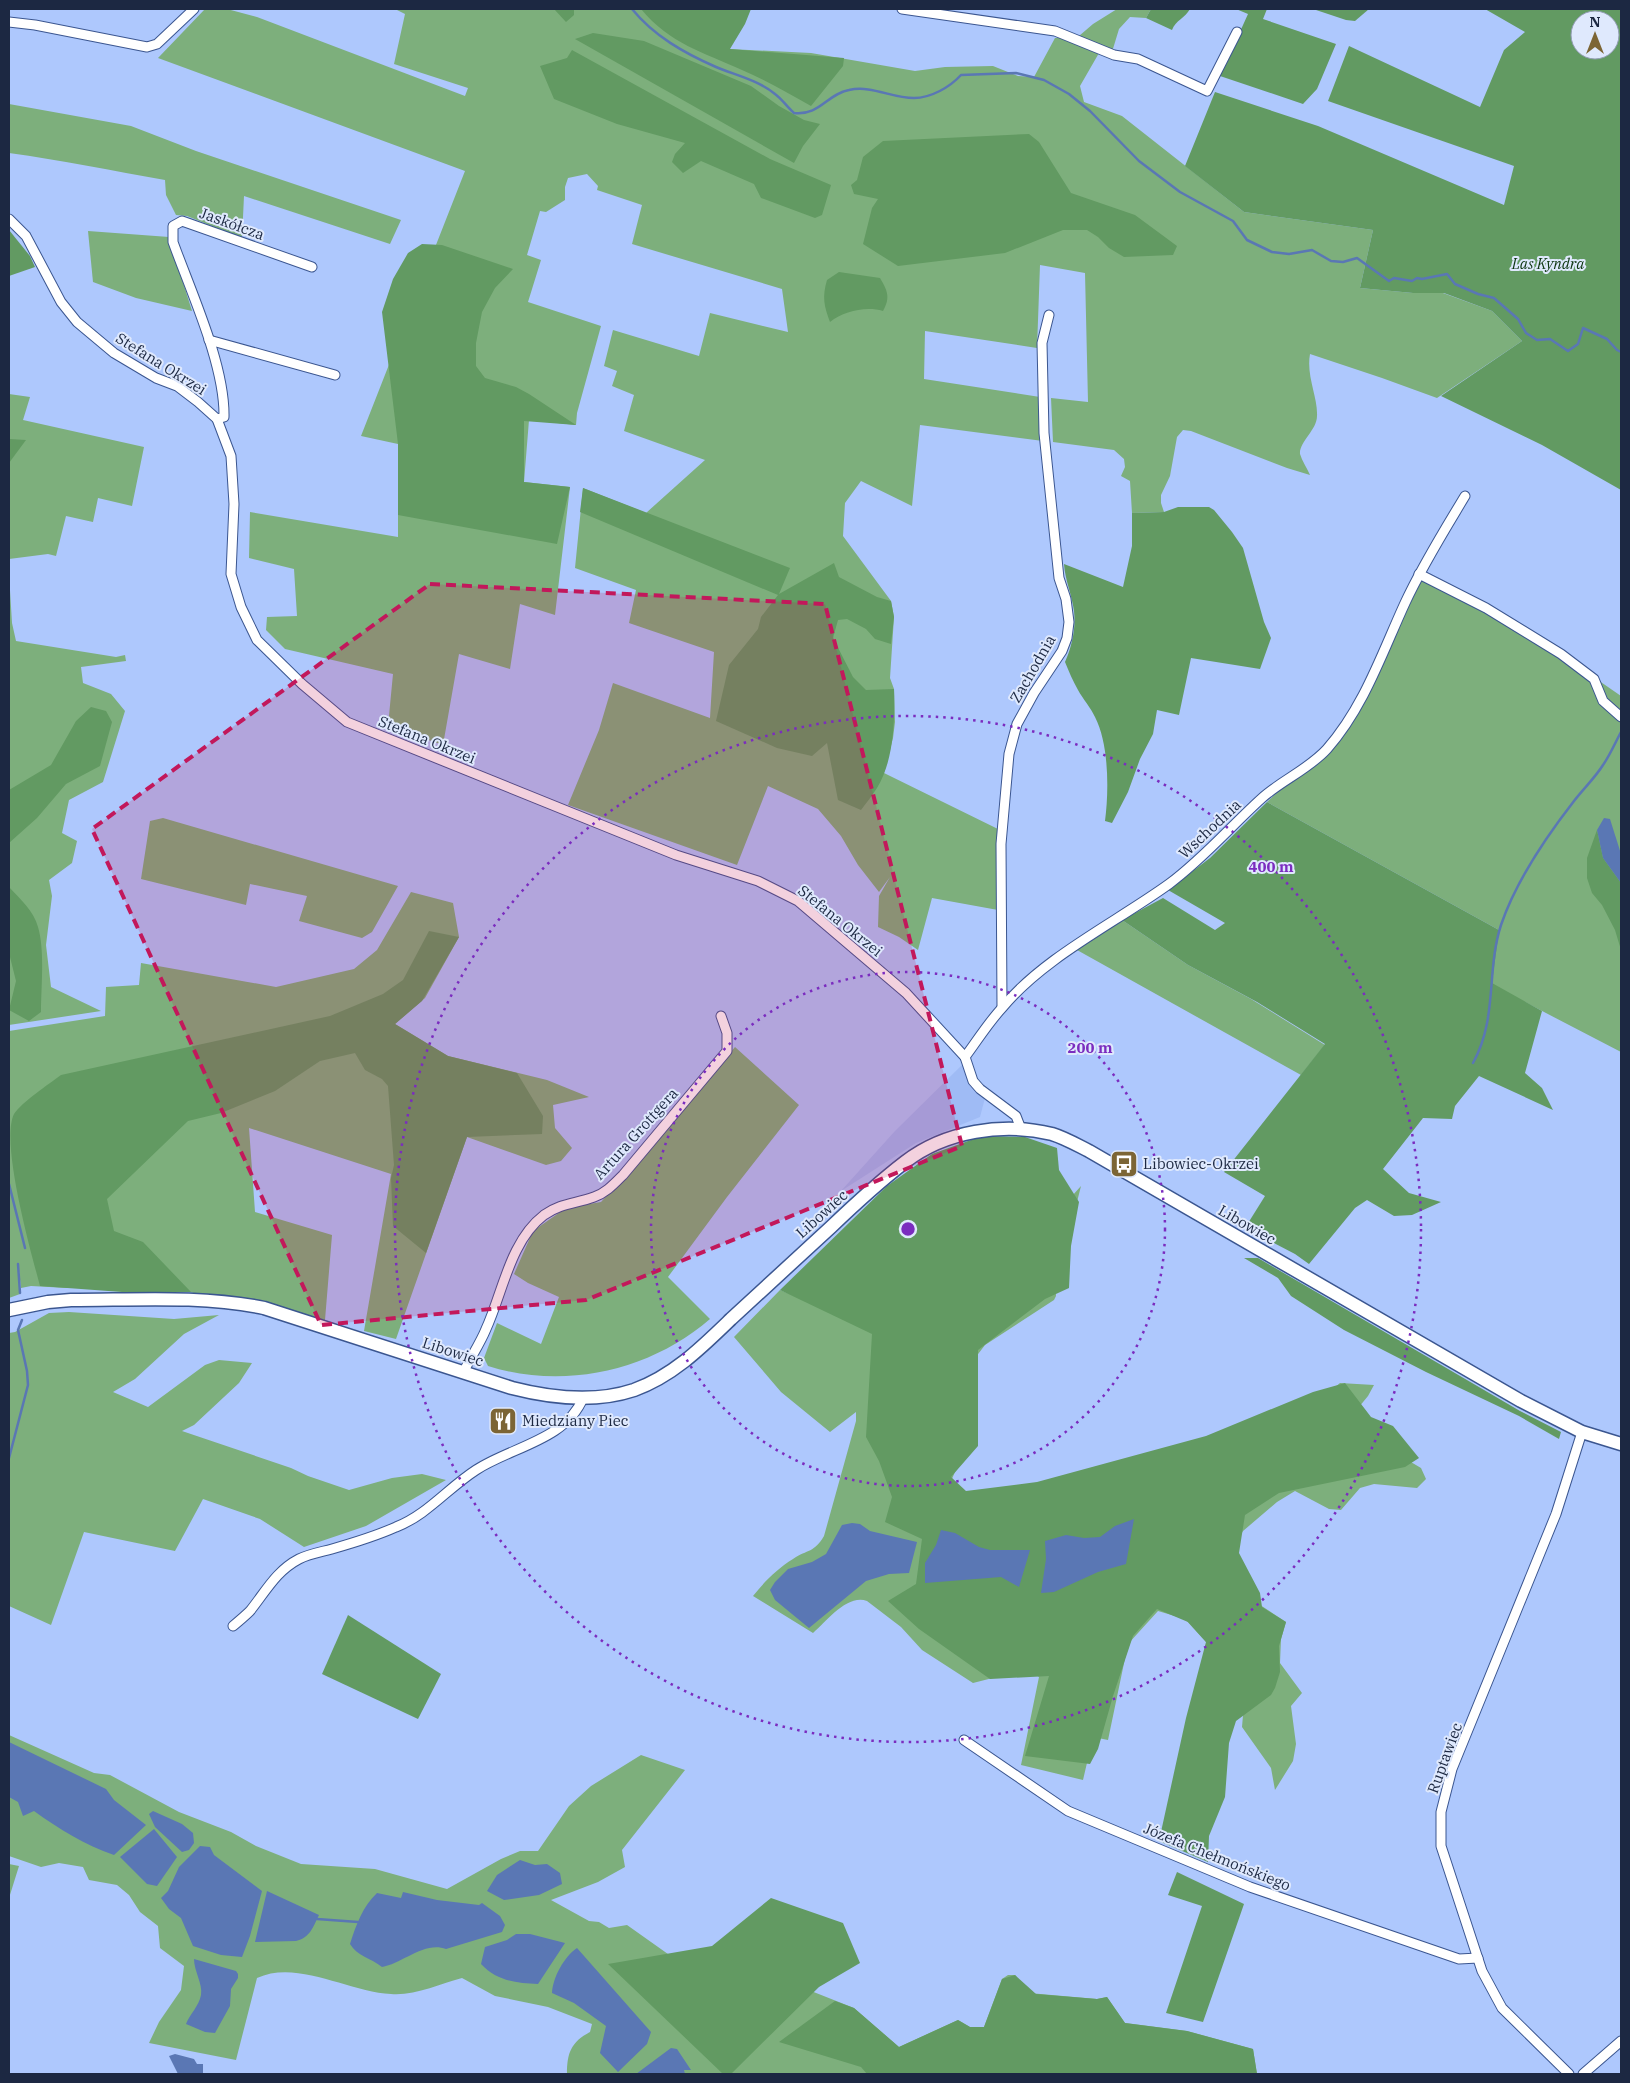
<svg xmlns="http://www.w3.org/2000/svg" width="1630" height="2083" font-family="'IBM Plex Serif',serif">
<rect width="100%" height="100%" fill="#aec8fd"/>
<path fill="#9fbbf5" d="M962 1065 985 1098 980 1117 916 1143 841 1191 895 1131Z"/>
<g fill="#7daf7c">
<path d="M205 9H227L257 17 465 96 468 88 394 64 405 14 395 9H647L729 49 811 53 915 71 945 67 993 66 1018 76 1034 77 1055 38 1079 36 1093 24 1117 9H1151L1146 18 1130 17 1119 29 1112 52 1099 53 1080 86 1084 102 1122 116 1244 212 1373 230 1360 288 1413 293H1443L1492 311 1522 341 1437 398 1382 378 1310 354C1306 376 1318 397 1317 416 1317 430 1299 442 1300 454 1302 461 1307 468 1310 475L1287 468 1191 431 1183 430 1177 437 1170 476 1161 495V503L1164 512 1132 513 1130 481 1121 476 1125 467 1124 459 1114 450 1053 442 1051 398 1088 402 1085 273 1040 265 1037 348 925 331 924 379 1040 397 1043 441 920 425 912 506 861 481 845 503 843 536 891 601 894 617 890 678 894 689 895 722 893 738 884 773 1000 830 998 910 932 898 918 950 899 937 878 927 879 896 890 877 879 892 858 865 841 836 818 809 768 786 737 865 568 805 599 730 613 683 710 718 714 652 629 623 636 590 575 568 583 488 646 513 705 460 624 431 634 395 612 386 617 371 604 366 613 330 699 356 710 313 788 332 782 289 632 244 642 205 597 190 598 186 587 174 568 178 565 187V200L546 212 540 211 527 255 541 260 528 302 601 326 577 413 576 425 529 420 524 482 570 487 555 615 520 604 510 669 459 654 443 745 388 726 393 674 285 649 266 630 267 617 297 616 294 569 249 558 250 512 398 537V444L361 436 465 171 158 58Z"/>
<path d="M9 104 131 126 196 151 401 220 390 244 244 196 242 238 187 216 176 215 166 195 165 180C113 171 61 160 9 153Z"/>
<path d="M88 231 169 237 192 311 136 298 93 282Z"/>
<path d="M9 394 30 397 23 420 144 447 132 506 98 498 93 522 66 516 56 556 48 554 9 559Z"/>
<path d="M1423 572 1595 678 1621 696V1052L1492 985 1495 938 1499 930 1267 802 1286 784 1334 745Z"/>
<path d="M9 574 12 623 16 641 116 657 125 655 126 661 81 667 83 683 111 694 125 711 103 782 69 800 62 833 77 841 72 863 49 880 52 896 46 945 51 987 101 1011 9 1025Z"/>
<path d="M163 818 398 886 372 932 362 938 299 921 307 896 250 884 246 905 141 879 150 821Z"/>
<path d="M411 892 453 903 459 937 425 998 395 1024 448 1056 547 1080 589 1097 553 1105 555 1128 572 1148 561 1161 546 1165 467 1137 396 1339 364 1331 391 1174 249 1128 255 1212 332 1235 325 1320 131 1280 67 1288 31 1286 21 1288 18 1262 20 1294 9 1298V1031L105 1016 106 987 139 985 141 963 276 987 354 969 377 950Z"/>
<path d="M1122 920 1188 965 1251 999 1325 1045 1301 1075 1077 950Z"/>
<path d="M735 1047 799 1105 727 1197 668 1277 710 1319C650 1371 564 1390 488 1366L484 1358 497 1323 541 1344 559 1297 528 1283 514 1274 533 1231 566 1208 601 1202 662 1135Z"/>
<path d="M1081 1186 1064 1254 1055 1268 1056 1296 1054 1300 985 1345 972 1362 968 1443 938 1510 1309 1409 1340 1383 1374 1385 1368 1396 1336 1435 1399 1455 1421 1468 1426 1479 1417 1488 1374 1484 1360 1488 1341 1510 1329 1509 1295 1491 1277 1502 1243 1531 1225 1561 1248 1597 1286 1622 1281 1639 1280 1663 1302 1693 1291 1706 1296 1744 1293 1761 1275 1790 1271 1768 1242 1727 1247 1668 1206 1642 1185 1619 1158 1611 1128 1644 1108 1740 1093 1737 1083 1780 1021 1765 1039 1677 1028 1669 973 1683 922 1650 901 1627 867 1601C847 1594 827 1621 813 1633L753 1596C765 1581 777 1569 793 1559 808 1549 814 1553 824 1536L856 1421V1412L830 1432 781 1392 734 1337 780 1290 844 1316 1055 1215Z"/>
<path d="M69 1312 174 1319 219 1315 184 1334 135 1379 113 1392 148 1407 205 1365 219 1360 252 1363 239 1383 194 1425 182 1431 291 1468 308 1476 349 1490 392 1478 422 1474 446 1480 366 1526 304 1547 260 1519 203 1499 175 1551 84 1532 51 1625 9 1606V1333L15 1332 49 1313Z"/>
<path d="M9 1735 94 1773 110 1775 179 1812 231 1832 256 1846 301 1864 375 1869 447 1889 501 1859 520 1851H538L569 1806 591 1786 641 1755 685 1770 622 1850 625 1867 598 1882 551 1900 589 1921 599 1922 609 1928 627 1925 675 1959 801 1987 854 2008 899 2047 958 2020 970 2027H984L1002 1979 1008 1975H1015L1029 1993 1097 1999 1107 1997 1125 2023 1187 2031 1253 2049 1257 2074H567C567 2053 571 2042 590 2032L592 2024 548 2007 495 1996 462 1978C440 1984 414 1996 391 1994 349 1992 297 1959 257 1978L236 2060 149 2043 159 2022 181 1990 184 1966 160 1948 158 1926 140 1912 129 1895 117 1885 89 1880 83 1867 59 1863 41 1867 9 1856Z"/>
<path d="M9 1864 19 1866 9 1898Z"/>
</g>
<g fill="#629a62" fill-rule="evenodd">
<path d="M554 9H574V15L566 22Z"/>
<path d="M641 9H751L745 24 730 49 844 58 843 66 811 106C789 94 766 80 742 70 703 52 670 44 641 9Z"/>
<path d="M1151 9H1190C1185 18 1176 20 1172 30L1146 18Z"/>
<path d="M1236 9H1267L1263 19 1336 44 1317 89 1303 104 1220 76 1248 14Z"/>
<path d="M1313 9H1369L1355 21 1346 20Z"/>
<path d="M1485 9H1621V490L1542 445 1441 396 1522 341 1492 311 1444 293H1413L1360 288 1373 230 1244 212 1185 166 1215 92 1318 126 1504 205 1514 166 1328 101 1349 46 1480 107 1504 50 1525 32ZM1580 20H1610V50H1580Z"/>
<path d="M593 33 644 41 751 86 779 106 804 120 820 124 803 146 794 163 575 39Z"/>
<path d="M572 50 770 159 831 185 822 215 815 218 761 198 754 184 701 161 683 173 672 162 675 154 685 143 617 124 554 99 540 66 567 58Z"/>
<path d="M1029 134 1039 142 1071 193 1135 215 1177 246 1173 255 1124 257 1109 248 1098 237 1087 230H1063L1005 253 898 266 863 244 872 208 878 199 854 194 851 185 857 180 863 157 883 141Z"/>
<path d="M9 230 30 256 35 267 9 276Z"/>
<path d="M422 244 442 245 513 269 495 288 482 312 476 343V366L485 378 516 387 529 394 576 425 524 421V482L570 487 557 544 398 515V444L382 312 393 279 408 253Z"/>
<path d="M839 272 880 278C887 290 891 297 883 311 866 306 844 311 830 322 824 306 822 297 827 280Z"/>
<path d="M9 439 26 440 9 463Z"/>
<path d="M583 488 790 568 779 594 834 563 839 577 877 597 891 601 894 617 891 644 875 639 866 629 847 619 838 620 833 638 853 677 866 690 894 689C895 721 894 760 877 788 872 796 866 803 861 810L838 800 827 743 812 756 777 748 716 721 729 665 758 629 761 617 778 595 580 512Z"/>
<path d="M1178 507H1209L1214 510 1232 532 1243 548 1264 622 1271 638 1260 669 1191 658 1179 715 1157 710 1153 734 1140 759 1128 792 1112 823 1105 821C1109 791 1109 744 1095 717 1091 708 1083 699 1078 690 1073 681 1069 672 1065 662 1072 646 1076 629 1074 611 1072 595 1065 580 1064 564L1123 587 1132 546V513L1164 512Z"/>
<path d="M91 707 106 711 112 722 100 766 66 784 37 818 9 843V790L51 765 76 721Z"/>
<path d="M1267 802 1499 930 1492 983 1542 1011 1525 1073 1542 1088 1553 1110 1479 1076 1455 1106 1452 1119 1423 1118 1383 1169 1409 1193 1441 1202 1412 1215 1394 1216 1367 1200 1355 1208 1309 1264 1295 1254 1245 1228 1265 1196 1224 1172 1325 1044 1257 1002 1188 965 1122 920 1163 898 1215 930 1225 923 1168 890 1210 858Z"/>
<path d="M1597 830 1603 858 1621 883V950L1615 930 1602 905 1592 893 1587 878V858Z"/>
<path d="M9 887C20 899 34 911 38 927 45 951 41 987 41 1012L29 1021 9 1010 16 981 9 953Z"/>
<path d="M429 931 459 937 422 1001 395 1024 448 1056 517 1073 543 1116 542 1134 467 1137 426 1253 393 1226 391 1178 394 1165 388 1086 382 1079 365 1070 355 1053 320 1061 275 1091 221 1113 188 1121 107 1199 114 1231 143 1242 191 1292H122L40 1286C31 1252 0 1143 14 1114 22 1102 49 1084 61 1075L330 1016 383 994 403 980Z"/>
<path d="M982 1136 1025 1137 1057 1148 1059 1170 1079 1202 1071 1246 1069 1288 1045 1299 978 1350V1446L951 1477 966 1491 1037 1482 1206 1436 1313 1392 1345 1383 1371 1417 1393 1426 1419 1458 1405 1467 1279 1493 1245 1515 1239 1553 1260 1593 1262 1607 1286 1622 1279 1646 1280 1672 1275 1688 1271 1695 1236 1721 1229 1743 1225 1797 1209 1836 1208 1862 1159 1841 1186 1718 1206 1642 1188 1622 1157 1609 1133 1636 1113 1696 1098 1749 1090 1764 1025 1756 1049 1676 990 1679 919 1629 888 1601 916 1584 922 1539 885 1522 892 1497 879 1461 866 1437 872 1334 780 1290 887 1186 932 1154Z"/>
<path d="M1244 1258H1258L1520 1411 1561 1432 1559 1439 1519 1416 1426 1372 1344 1330 1291 1296 1278 1278Z"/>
<path d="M348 1615 441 1674 418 1719 322 1674Z"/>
<path d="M1177 1872 1244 1904 1203 2022 1166 2013 1202 1906 1168 1895Z"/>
<path d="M771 1898 843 1923 860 1963 819 1987 731 2074H723L608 1964 712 1946Z"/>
<path d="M1015 1975 1036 1994 1097 1999 1107 1997 1125 2023 1187 2031 1253 2049 1257 2074H867L861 2067 779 2042 835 2001 854 2008 899 2047 958 2020 970 2027H984L1002 1979Z"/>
</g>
<g fill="#5a77b4">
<path d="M1604 818 1610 819 1621 854V883L1603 858 1597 830Z"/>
<path d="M1134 1519 1126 1564 1098 1572 1054 1592 1041 1593 1046 1559 1045 1541 1066 1535 1084 1538 1100 1537 1115 1526Z"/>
<path d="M852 1523 860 1524 870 1531 917 1542 909 1573 889 1574 866 1581 809 1628 775 1600 770 1590 775 1582 788 1569 812 1562 826 1554 842 1525Z"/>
<path d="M941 1530 955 1533 979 1547 990 1550H1030L1019 1587 1001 1577 925 1583V1563L936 1545Z"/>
<path d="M9 1742 106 1789 114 1800 146 1825 114 1855C85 1845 59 1829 34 1811L23 1816 18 1802 9 1797Z"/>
<path d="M153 1811 182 1824 193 1833 194 1843 189 1850 182 1852 155 1827 149 1814Z"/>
<path d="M154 1829 177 1857 157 1886 147 1884 120 1857Z"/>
<path d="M200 1846 210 1847 214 1855 262 1891 250 1936 242 1957 221 1955 193 1946 181 1918 169 1909 161 1898 168 1891 179 1867Z"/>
<path d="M520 1860 535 1865 547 1864 560 1873 562 1884 539 1895 504 1900 487 1891 497 1875Z"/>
<path d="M267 1891 319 1915C313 1927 310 1938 296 1941L255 1942Z"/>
<path d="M403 1892 437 1900 479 1905 482 1903 500 1916 505 1925 502 1932 446 1949C424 1941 402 1964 382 1967 371 1958 357 1956 350 1944 356 1925 363 1906 377 1893L401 1898Z"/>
<path d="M516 1934H530L565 1943 538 1984C516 1983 497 1981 481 1964L485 1947 507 1940Z"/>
<path d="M577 1948 651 2032 647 2044 618 2072 600 2053 606 2026 574 2003 552 1993C553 1977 564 1957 577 1948Z"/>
<path d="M194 1959 236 1971 238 1974V1978L231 1989 230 2006 215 2033 205 2032 186 2024C190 2014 199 2006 201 1995 203 1984 194 1971 194 1959Z"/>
<path d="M671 2048 677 2049 691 2070H684L685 2074H636Z"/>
<path d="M175 2054 194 2059 197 2064H203V2074H178L169 2056Z"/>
</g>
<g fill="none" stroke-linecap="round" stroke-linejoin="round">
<g stroke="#5a77b4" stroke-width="2.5">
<path d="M632 9C654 36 684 53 716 67 735 75 758 80 775 94 782 99 787 107 794 113 820 116 827 94 849 90 872 85 891 98 914 98 931 98 950 87 961 75L1016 73 1044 80 1069 94 1090 111 1139 161 1180 192 1233 221 1247 240 1272 252 1289 254 1312 250 1331 261 1343 262 1357 258 1389 281 1394 278 1412 281 1417 278 1422 279 1447 274 1455 284 1478 294 1494 298 1518 319 1526 333 1537 340 1550 339 1568 351 1578 344 1583 328 1607 339 1617 350 1621 352"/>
<path d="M1473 1063C1498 1018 1486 971 1501 925 1516 881 1546 837 1574 801 1583 789 1595 778 1603 765 1610 755 1615 743 1621 732"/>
<path d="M9 1184 25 1248"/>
<path d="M18 1264 20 1293"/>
<path d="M9 1458 28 1385 27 1371 18 1330 22 1320"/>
<path d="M317 1919 358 1922"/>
</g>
<g stroke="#3b5690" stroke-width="11">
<g id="street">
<path d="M902 9 1055 31 1114 55 1138 59 1207 91 1237 32"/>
<path d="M9 22 35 25 147 47 157 44 194 9"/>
<path d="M9 219 26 236 61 302 77 322 114 353 156 378 177 386 198 402 217 419 231 456 234 504 231 574 241 607 257 640 302 684 347 722 676 855 758 881 798 901 906 993 965 1057 973 1081 980 1089 1016 1116 1021 1129"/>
<path d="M209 340 335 375"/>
<path d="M217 419 224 417C225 365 191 292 173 242V226L182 221 312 267"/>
<path d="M1419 574 1486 608 1561 654 1594 679 1603 701 1621 717"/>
<path d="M1002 1007 1001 844 1009 754 1017 724 1034 693 1062 651 1067 638 1069 622 1066 599 1059 578 1044 433 1042 343 1049 315"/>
<path d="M965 1057C977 1041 988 1023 1002 1008 1044 957 1115 923 1169 884 1203 859 1231 826 1262 798 1282 780 1309 769 1327 749 1364 707 1382 653 1405 603 1422 566 1444 531 1465 496"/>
<path d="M463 1373C470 1358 480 1344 486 1329 503 1292 510 1241 544 1215 561 1203 575 1204 594 1197 606 1193 614 1184 623 1175L727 1051V1033L721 1016"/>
<path d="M233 1626C239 1621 245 1616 250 1611 266 1591 276 1571 299 1559 309 1554 321 1552 332 1549 353 1543 376 1536 396 1527 427 1515 448 1488 476 1470 511 1447 566 1440 583 1398"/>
<path d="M964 1740 1068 1811 1250 1887 1459 1959 1478 1958"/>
<path d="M1569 2074 1502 2008 1482 1971 1441 1846V1812L1452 1769 1556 1514 1582 1432"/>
<path d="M1583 2074 1621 2041"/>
</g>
</g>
<g stroke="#3b5690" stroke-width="15">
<path id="secondary" d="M9 1310 48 1302 71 1300C135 1300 201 1295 264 1308L512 1388C551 1398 595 1403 634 1390 673 1376 702 1347 731 1319 764 1289 797 1258 831 1227 854 1205 879 1182 905 1162 945 1131 1003 1122 1052 1134 1065 1138 1077 1145 1089 1151L1521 1401 1582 1432 1621 1444"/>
</g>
<use href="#street" stroke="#fff" stroke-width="9"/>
<use href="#secondary" stroke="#fff" stroke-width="12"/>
</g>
<path fill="#c2185b" fill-opacity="0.2" stroke="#c2185b" stroke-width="4" stroke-dasharray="10 6" stroke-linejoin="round" d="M430 584 825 604 962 1146 586 1300 321 1325 92 829Z"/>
<g fill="none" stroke="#7b2cbf" stroke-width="2.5" stroke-dasharray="2.5 5">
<circle cx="908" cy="1229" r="257"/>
<circle cx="908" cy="1229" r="513"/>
</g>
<defs>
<g id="bus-square" transform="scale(1.4375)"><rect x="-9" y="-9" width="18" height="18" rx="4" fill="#7c6535" stroke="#dfe9fd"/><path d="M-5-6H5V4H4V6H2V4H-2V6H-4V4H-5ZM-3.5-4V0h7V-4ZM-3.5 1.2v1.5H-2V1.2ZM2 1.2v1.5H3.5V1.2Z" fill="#fff"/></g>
<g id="restaurant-square" transform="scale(1.4375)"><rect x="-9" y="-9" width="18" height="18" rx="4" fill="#7c6535" stroke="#dfe9fd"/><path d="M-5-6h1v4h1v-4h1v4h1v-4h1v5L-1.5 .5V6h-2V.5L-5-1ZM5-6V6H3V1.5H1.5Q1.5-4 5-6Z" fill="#fff"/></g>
</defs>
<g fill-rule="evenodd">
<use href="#bus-square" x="1124" y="1164"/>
<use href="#restaurant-square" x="503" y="1421"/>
</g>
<g text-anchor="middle" stroke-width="4" stroke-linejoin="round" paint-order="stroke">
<g font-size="15" fill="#1c2842" stroke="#dfe9fd">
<text transform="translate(232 224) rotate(20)" y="5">Jaskółcza</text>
<text transform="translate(161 364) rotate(32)" y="5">Stefana Okrzei</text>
<text transform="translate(1033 669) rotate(-60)" y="5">Zachodnia</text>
<text transform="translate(427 740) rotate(22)" y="5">Stefana Okrzei</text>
<text transform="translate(1210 829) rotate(-43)" y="5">Wschodnia</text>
<text transform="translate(840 921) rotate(39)" y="5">Stefana Okrzei</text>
<text transform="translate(636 1134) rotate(-48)" y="5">Artura Grottgera</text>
<text transform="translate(822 1214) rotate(-42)" y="5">Libowiec</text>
<text transform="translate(1247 1225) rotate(30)" y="5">Libowiec</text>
<text transform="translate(453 1352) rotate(18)" y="5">Libowiec</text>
<text transform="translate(1445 1758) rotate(-70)" y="5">Ruptawiec</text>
<text transform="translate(1217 1857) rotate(22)" y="5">Józefa Chełmońskiego</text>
</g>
<g font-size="15" font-style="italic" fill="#0d3610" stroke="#dfe9fd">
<text x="1548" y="269">Las Kyndra</text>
</g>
<g font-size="15" fill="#1c2842" stroke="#dfe9fd" text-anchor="start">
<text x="1143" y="1169">Libowiec-Okrzei</text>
<text x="522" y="1426">Miedziany Piec</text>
</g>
</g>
<circle cx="908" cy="1229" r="8" fill="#7b2cbf" stroke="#dfe9fd" stroke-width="2.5"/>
<g font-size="15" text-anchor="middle" font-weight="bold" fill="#7b2cbf" stroke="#dfe9fd" stroke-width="4" stroke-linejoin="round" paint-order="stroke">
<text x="1271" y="872">400 m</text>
<text x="1090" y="1053">200 m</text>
</g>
<rect width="1630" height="2083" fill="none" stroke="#1c2842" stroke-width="20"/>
<g transform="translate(1595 35)"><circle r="24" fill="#dfe9fd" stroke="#919cb2"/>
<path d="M0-4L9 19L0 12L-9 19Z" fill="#7c6535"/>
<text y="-8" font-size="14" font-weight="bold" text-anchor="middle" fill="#1c2842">N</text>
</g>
</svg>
